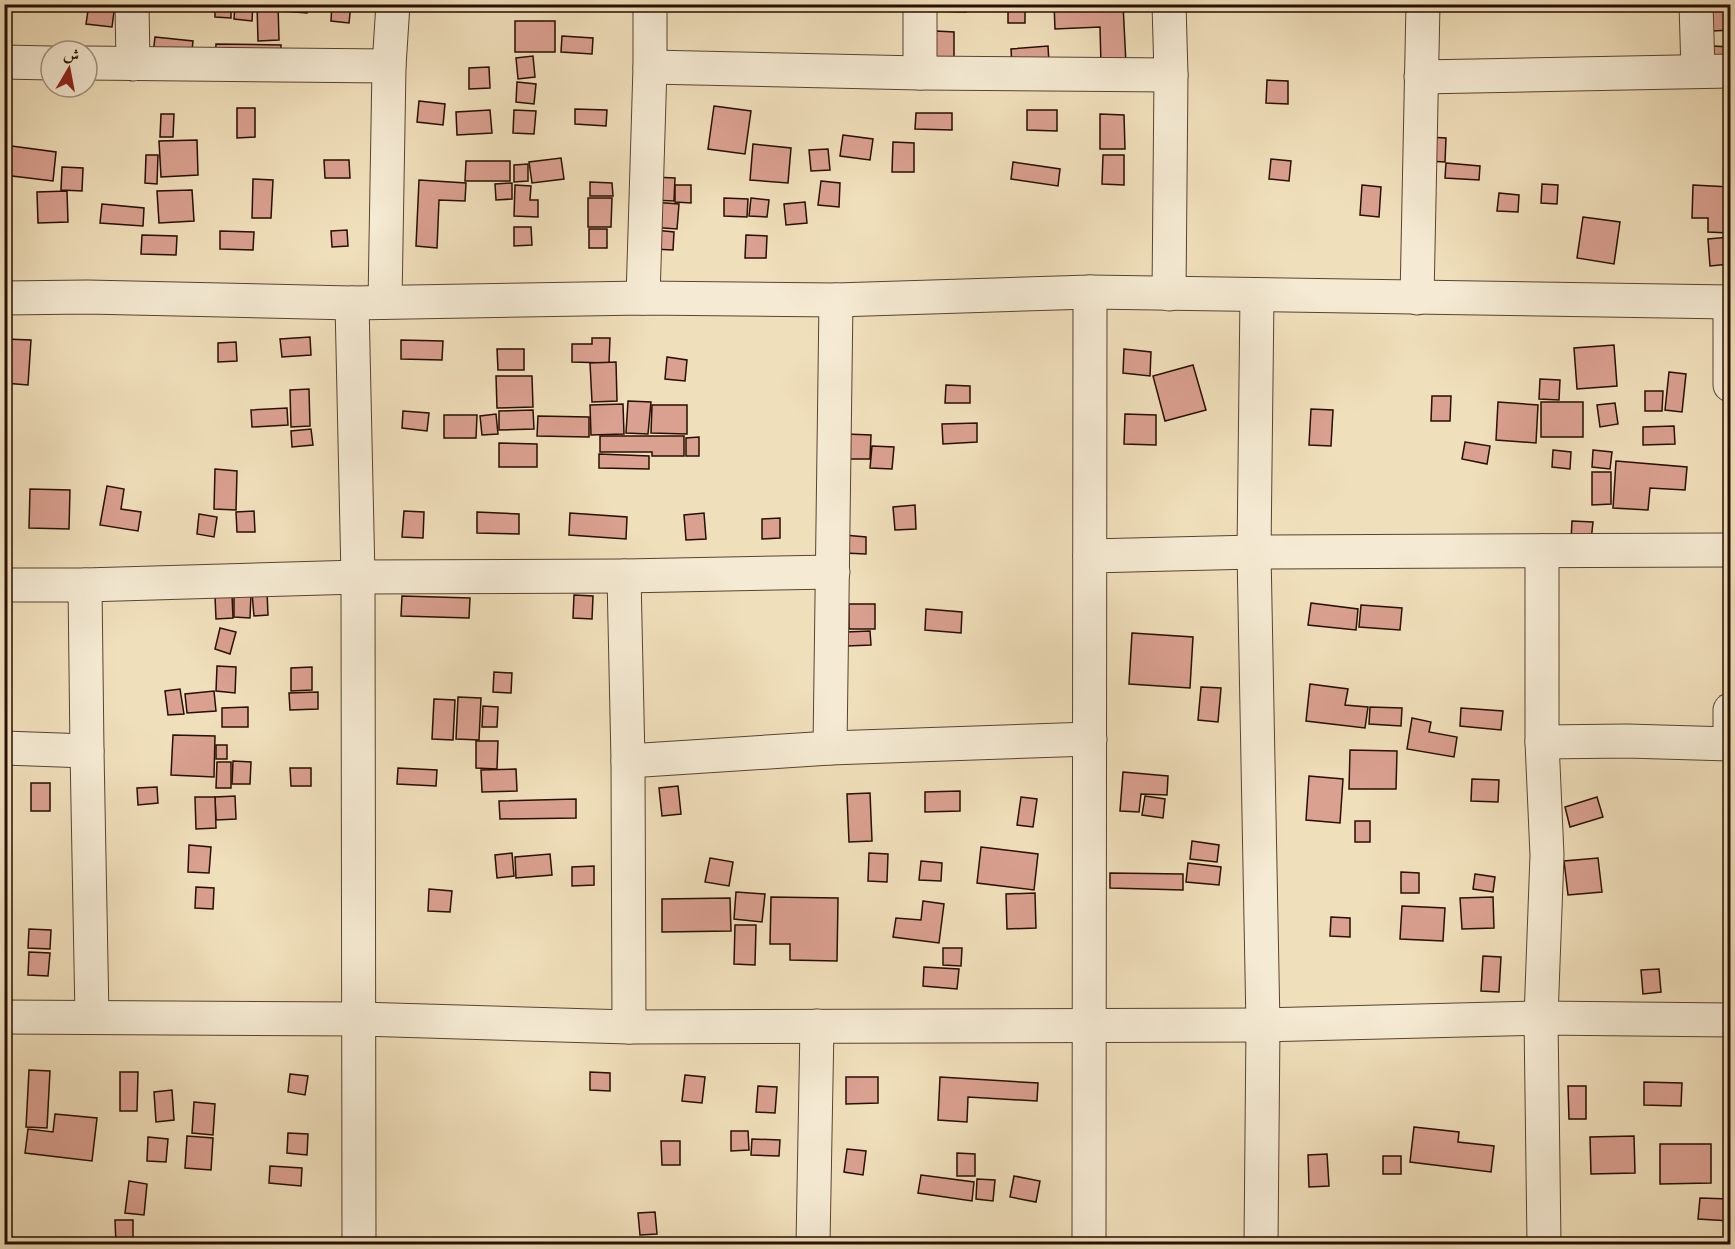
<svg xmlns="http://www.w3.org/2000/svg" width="1735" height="1249" font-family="'Old Standard TT',Amiri,serif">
<rect width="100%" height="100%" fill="#f0dfbb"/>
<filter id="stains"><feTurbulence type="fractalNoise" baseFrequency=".00333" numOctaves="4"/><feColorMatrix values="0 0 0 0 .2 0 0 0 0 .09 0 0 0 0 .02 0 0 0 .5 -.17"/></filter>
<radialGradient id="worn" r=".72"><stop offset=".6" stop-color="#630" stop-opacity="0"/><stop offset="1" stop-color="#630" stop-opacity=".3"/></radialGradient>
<g fill="#daa090" stroke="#270f00" stroke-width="1.5">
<path d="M89 4H115L112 27 86 24Z"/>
<path d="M215 4H231V18L215 17Z"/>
<path d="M235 4H253L252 21 234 19Z"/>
<path d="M257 4H278L279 40 258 41Z"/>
<path d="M282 4H308L307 13 282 11Z"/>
<path d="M332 4H351L349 23 331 21Z"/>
<path d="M933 4H966V12L933 11Z"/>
<rect x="1008" y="4" width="17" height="19"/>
<path d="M1054 4H1123L1126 64 1101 65 1100 27 1055 29Z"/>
<path d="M1712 4H1730V30L1713 31Z"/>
<rect x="515" y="21" width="40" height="31"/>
<path d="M936 31 954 32V62L935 61Z"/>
<path d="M562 36 593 38 592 54 561 52Z"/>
<path d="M155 37 193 41 191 59 153 54Z"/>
<path d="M216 44 281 45V63L215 61Z"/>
<path d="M1048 46 1049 63 1012 66 1011 49Z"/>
<path d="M1713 46 1730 47V66L1711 65Z"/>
<path d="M533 56 535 77 518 79 516 58Z"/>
<path d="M489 67 490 88 469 89V68Z"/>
<path d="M1267 80 1288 81V104L1266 103Z"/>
<path d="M517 82 536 84 534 104 516 102Z"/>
<path d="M419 101 445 104 443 125 417 122Z"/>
<path d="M714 106 751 111 745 154 708 149Z"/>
<path d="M237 108H255V137L237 138Z"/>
<path d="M575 109 607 110 606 126 575 124Z"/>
<path d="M490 110 492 133 457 135 456 112Z"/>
<path d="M514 110 536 111 534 134 513 133Z"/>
<path d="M1027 110H1057V131L1027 130Z"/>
<path d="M916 113H952V130L915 129Z"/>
<path d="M161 114H174L173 137H160Z"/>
<path d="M1100 114 1124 115 1125 149H1100Z"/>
<path d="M843 135 873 139 870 160 840 156Z"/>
<path d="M1427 137 1446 138 1445 162 1426 161Z"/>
<path d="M197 140 198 175 161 177 159 141Z"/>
<path d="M893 142 914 143V172H892Z"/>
<path d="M753 144 791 148 788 183 750 180Z"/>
<path d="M4 145 56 152 53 181 4 175Z"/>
<path d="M828 149 830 170 811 171 809 150Z"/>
<path d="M146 155H158L157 184 145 183Z"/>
<path d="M1103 155H1124V185L1102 184Z"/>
<path d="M561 158 564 179 532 183 529 162Z"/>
<path d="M1271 159 1291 161 1289 181 1269 179Z"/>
<path d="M324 160H349L350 178H325Z"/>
<path d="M466 161H510V181H465Z"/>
<path d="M1013 162 1060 169 1058 186 1011 179Z"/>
<path d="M1446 163 1480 166 1479 180 1445 178Z"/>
<path d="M528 164V181L514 182V165Z"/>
<path d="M62 167 83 168 82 191 61 190Z"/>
<path d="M653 177 675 178 674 201 652 200Z"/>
<path d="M253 179 273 180 271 218H252Z"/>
<path d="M419 180 466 183 465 201 439 200 437 248 416 246Z"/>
<path d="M821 181 840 183 839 207 818 205Z"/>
<path d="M590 182 612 183 613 196H590Z"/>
<path d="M512 183V199L496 200 495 184Z"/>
<path d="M1542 184 1558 185 1557 204 1541 203Z"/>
<path d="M515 185 531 186 530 200H538V217L514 216Z"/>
<path d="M675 185H691V203L675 202Z"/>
<path d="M1362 185 1381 187 1379 217 1360 215Z"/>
<path d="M1693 185 1730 187 1729 233 1708 232V218H1692Z"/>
<path d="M192 190 194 221 159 223 157 191Z"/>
<path d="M67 191 68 222 38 223 37 192Z"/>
<path d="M1499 193 1519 195 1518 212 1497 211Z"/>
<path d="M4 194H10L9 230H4Z"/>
<path d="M588 198H612L611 227H588Z"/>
<path d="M724 198 748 199 747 217 724 216Z"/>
<path d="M751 198 769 200 767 217 749 216Z"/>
<path d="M652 202 679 204 677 229 650 227Z"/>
<path d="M805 202 807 223 786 225 784 204Z"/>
<path d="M102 204 144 208 143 226 100 223Z"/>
<path d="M1583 217 1620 222 1614 264 1577 258Z"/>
<path d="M514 227H531L532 245 514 246Z"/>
<rect x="589" y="229" width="18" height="19"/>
<path d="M347 230 348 246 332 247 331 231Z"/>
<path d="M655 230 674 232 673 250 653 249Z"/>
<path d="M220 231 254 232 253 250 220 249Z"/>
<path d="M142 235 177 236 176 255 141 254Z"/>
<path d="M746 235 767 236 766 258H745Z"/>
<path d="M1730 237V264L1710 266 1708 239Z"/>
<path d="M310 337 311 355 282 357 280 339Z"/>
<path d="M592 338H610L609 363 572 362V344H592Z"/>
<path d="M4 339 31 340 28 385 4 383Z"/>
<path d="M401 340 443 341 442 360 401 359Z"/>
<path d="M236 342 237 361 218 362V343Z"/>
<path d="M1614 345 1617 386 1577 389 1574 348Z"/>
<path d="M497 349H524V370H498Z"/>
<path d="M1124 349 1151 352 1150 376 1123 373Z"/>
<path d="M667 357 687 360 685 381 665 379Z"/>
<path d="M616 362 617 401 592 402 590 363Z"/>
<path d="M1193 365 1206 410 1165 421 1153 376Z"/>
<path d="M1669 372 1686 374 1682 412 1665 410Z"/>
<path d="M496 376H532L533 407 497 408Z"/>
<path d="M1540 379 1560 380 1559 400 1539 399Z"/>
<path d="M946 385 970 386V403H945Z"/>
<path d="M309 389 310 426 291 427 290 390Z"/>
<path d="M1645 391H1663L1662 411H1645Z"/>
<path d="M1432 396H1451L1450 421H1431Z"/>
<path d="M628 401 651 402 648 434 626 433Z"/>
<path d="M1498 402 1538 405 1536 443 1496 440Z"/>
<rect x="1541" y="402" width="42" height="35"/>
<path d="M1615 403 1618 424 1600 427 1597 405Z"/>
<path d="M623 404 624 434 591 435 590 405Z"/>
<path d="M652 405H687V434L651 433Z"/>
<path d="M287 408 288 425 252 427 251 410Z"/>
<path d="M1311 409 1333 410 1331 446 1309 445Z"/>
<path d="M533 410 534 429 499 430V411Z"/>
<path d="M403 411 429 413 427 431 402 428Z"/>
<path d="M496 414 498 434 482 435 480 416Z"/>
<path d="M1125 414 1156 415V445L1124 444Z"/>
<path d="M444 415H477L476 438H444Z"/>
<path d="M538 416 589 417V437L537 436Z"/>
<path d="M977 423V442L943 444 942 424Z"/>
<path d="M1674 426 1675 444 1643 445V427Z"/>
<path d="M311 429 313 445 292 447 291 431Z"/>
<path d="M846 434 871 435 870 459H846Z"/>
<path d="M600 436H684V456H652V452H600Z"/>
<path d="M699 437V456H686V438Z"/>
<path d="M1465 442 1490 446 1487 464 1462 459Z"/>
<path d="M499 443 537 444V467H499Z"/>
<path d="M872 446 894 447 892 469 870 468Z"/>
<path d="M1553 450 1571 452 1570 469 1552 467Z"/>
<path d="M1593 450 1612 452 1610 469 1592 467Z"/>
<path d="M599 454 649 456V469L599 468Z"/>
<path d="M1616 461 1687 467 1685 490 1650 488 1648 510 1613 508Z"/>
<path d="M215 469 237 471 236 510 214 509Z"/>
<path d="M1592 472H1611V504L1592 505Z"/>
<path d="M107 486 124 489 121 509 141 512 138 531 100 525Z"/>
<path d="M30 489 70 490 69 529 29 528Z"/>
<path d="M915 505 916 529 895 530 893 507Z"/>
<path d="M254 511 255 532H237L236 512Z"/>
<path d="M404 511 424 512 423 538 402 537Z"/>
<path d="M477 512 519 514V534L477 533Z"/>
<path d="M570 513 627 517 626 539 569 535Z"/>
<path d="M704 513 706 539 686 540 684 515Z"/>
<path d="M199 514 217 517 214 537 197 534Z"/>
<path d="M780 518V538L762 539V519Z"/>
<path d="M1572 521 1593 522 1591 541 1571 540Z"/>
<path d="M844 535 866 537V554L844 553Z"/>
<path d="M267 591 268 615 254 616 252 593Z"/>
<path d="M234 594H251L250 618 234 617Z"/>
<path d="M232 595 233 618 216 619 215 596Z"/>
<path d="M574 595 593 596 592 619 573 618Z"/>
<path d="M402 596 470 598 469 618 401 616Z"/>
<path d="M1311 603 1358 609 1356 630 1308 625Z"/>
<rect x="849" y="604" width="26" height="25"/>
<path d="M1361 605 1402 608 1400 630 1359 627Z"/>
<path d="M926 609 962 612 961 633 925 630Z"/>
<path d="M220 628 236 632 230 654 215 649Z"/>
<path d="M870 631 871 645 847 646 846 632Z"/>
<path d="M1132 633 1193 637 1190 688 1129 684Z"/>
<path d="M217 666 236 667 235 693 216 691Z"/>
<path d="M312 667V690L291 691V668Z"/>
<path d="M494 672 512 673 511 693 493 692Z"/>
<path d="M1310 684 1348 689 1345 705 1368 707 1365 728 1306 721Z"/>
<path d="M1201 687 1221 688 1218 722 1198 720Z"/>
<path d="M180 689 184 714 168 715 165 691Z"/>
<path d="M214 691 216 711 187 713 185 694Z"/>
<path d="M318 692V709L290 710 289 693Z"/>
<path d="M458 697 481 698 479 740 456 739Z"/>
<path d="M434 699 455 700 453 740 432 739Z"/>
<path d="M483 706 498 707 497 727H482Z"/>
<path d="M248 707V727H222V708Z"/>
<path d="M1370 707 1402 708 1401 726 1369 724Z"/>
<path d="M1461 708 1503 711 1501 730 1460 726Z"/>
<path d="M1412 718 1431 722 1429 732 1457 737 1454 757 1407 749Z"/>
<path d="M173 735 215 736 214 777 171 775Z"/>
<path d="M476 741H498L497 769 476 768Z"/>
<rect x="216" y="745" width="11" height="14"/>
<path d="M1350 750 1397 751 1396 789H1349Z"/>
<path d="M233 761 251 762 250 784H232Z"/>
<path d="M217 762H231V788H216Z"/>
<path d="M290 768H311V786H291Z"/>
<path d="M398 768 437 770 436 786 397 784Z"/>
<path d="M516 769 517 791 482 792 481 770Z"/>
<path d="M1123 772 1168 776 1167 795 1141 794 1139 812 1120 811Z"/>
<path d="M1309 776 1343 779 1340 823 1306 820Z"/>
<path d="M1472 779 1499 780 1498 802 1471 801Z"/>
<rect x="31" y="783" width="19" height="28"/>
<path d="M678 786 681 814 662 816 659 788Z"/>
<path d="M157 787 158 803 138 805 137 788Z"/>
<path d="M960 791V811L925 812V792Z"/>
<path d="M870 793 872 841 849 842 847 794Z"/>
<path d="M235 796 236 819 216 820 215 797Z"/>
<path d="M1145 796 1165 799 1163 818 1142 815Z"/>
<path d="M195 797H215L216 828 196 829Z"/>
<path d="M1021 797 1037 799 1033 827 1017 825Z"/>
<path d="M1597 797 1603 817 1570 827 1565 807Z"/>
<path d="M576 799V818L500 819 499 801Z"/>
<rect x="1355" y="821" width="15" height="21"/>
<path d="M1192 841 1219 845 1217 862 1190 859Z"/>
<path d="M189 845 211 847 209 873 188 872Z"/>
<path d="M981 847 1038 854 1034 890 977 883Z"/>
<path d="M512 853 514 876 497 878 495 855Z"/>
<path d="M869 853 888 854 887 882 868 881Z"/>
<path d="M550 854 552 875 516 878 515 857Z"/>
<path d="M710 858 733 862 729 886 705 882Z"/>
<path d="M1598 858 1602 892 1568 895 1564 861Z"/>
<path d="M921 861 942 863 941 881 919 880Z"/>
<path d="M1188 863 1221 867 1219 885 1186 882Z"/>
<path d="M594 866V885L572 886V867Z"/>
<path d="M1401 872 1419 873V893H1401Z"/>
<path d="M1110 873 1183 874V890L1110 888Z"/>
<path d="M1475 874 1495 877 1493 892 1473 889Z"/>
<path d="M196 887 214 888 213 909 195 908Z"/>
<path d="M429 889 452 891 450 912 428 911Z"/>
<path d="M736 892 765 894 762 922 734 919Z"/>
<path d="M1035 893 1036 928 1007 929 1006 894Z"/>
<path d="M771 897 838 898 837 961 790 960V944H770Z"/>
<path d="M1493 897 1494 928 1462 929 1460 898Z"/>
<path d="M730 898 731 931 662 932V899Z"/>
<path d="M923 901 944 904 939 943 893 937 896 918 921 920Z"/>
<path d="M1402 906 1445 908 1443 941 1400 939Z"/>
<path d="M1331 917 1350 918V937L1330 936Z"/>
<path d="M735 925H756L755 965 734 964Z"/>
<path d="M29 929 51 930 50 949 28 948Z"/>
<path d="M943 948H962L961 966 943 965Z"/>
<path d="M29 952 50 953 48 976 28 975Z"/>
<path d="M1483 956 1501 957 1499 992 1481 991Z"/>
<path d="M924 967 959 969 957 989 923 986Z"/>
<path d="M1659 969 1661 992 1643 994 1641 970Z"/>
<path d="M29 1070 50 1071 47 1128 26 1127Z"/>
<path d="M120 1072H138L137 1111H120Z"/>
<path d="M590 1072 610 1073V1091L590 1090Z"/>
<path d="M290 1074 308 1076 305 1095 288 1092Z"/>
<path d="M685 1075 705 1077 702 1103 682 1101Z"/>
<path d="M846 1077H878V1103L846 1104Z"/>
<path d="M940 1077 1038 1083 1037 1101 968 1097 967 1122 938 1120Z"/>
<path d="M1644 1082 1682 1083 1681 1106 1644 1105Z"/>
<path d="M758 1086 777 1087 775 1113 756 1112Z"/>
<path d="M1568 1086H1586V1119H1569Z"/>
<path d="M172 1090 174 1120 156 1122 154 1092Z"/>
<path d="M194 1102 215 1104 213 1135 192 1133Z"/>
<path d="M55 1114 97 1118 92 1161 25 1153 28 1129 53 1132Z"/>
<path d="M1414 1127 1459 1132 1458 1142 1494 1146 1491 1172 1410 1162Z"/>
<path d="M731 1131H748L749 1150 731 1151Z"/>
<path d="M288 1133 308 1134 307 1155 287 1153Z"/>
<path d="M187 1136 213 1138 211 1170 185 1168Z"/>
<path d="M1634 1136 1635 1173 1591 1174 1590 1137Z"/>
<path d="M148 1137 168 1139 166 1162 147 1161Z"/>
<path d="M752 1139 780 1140 779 1156 751 1155Z"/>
<path d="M661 1141H680V1165H662Z"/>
<path d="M1660 1144H1711V1183L1660 1184Z"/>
<path d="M847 1149 866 1151 863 1175 844 1172Z"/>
<path d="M957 1153 975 1154V1176H957Z"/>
<path d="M1327 1154 1329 1186 1309 1187 1308 1155Z"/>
<rect x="1383" y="1156" width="18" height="18"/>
<path d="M270 1166 302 1168 301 1186 269 1183Z"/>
<path d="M921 1175 974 1182 972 1201 918 1193Z"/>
<path d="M1014 1176 1040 1181 1036 1202 1010 1197Z"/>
<path d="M977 1179 995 1180 993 1201 976 1199Z"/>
<path d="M129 1181 147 1184 144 1215 125 1213Z"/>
<path d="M1700 1198 1730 1199V1221L1698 1219Z"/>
<path d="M655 1212 657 1234 640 1235 638 1213Z"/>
<path d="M115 1220H133V1244H116Z"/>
</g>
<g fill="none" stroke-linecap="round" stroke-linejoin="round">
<g stroke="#59432f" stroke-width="35">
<g id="street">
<path d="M132 4 133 64"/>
<path d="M920 4V73"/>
<path d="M1696 4 1698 71"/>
<path d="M4 62 51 63"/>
<path d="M87 63 389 66"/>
<path d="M650 67 920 73 1171 75"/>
<path d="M1421 77 1730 71"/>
<path d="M1169 294 1171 75 1169 4"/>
<path d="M1257 295 1254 552 1263 1025 1261 1244"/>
<path d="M4 298 87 297 352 303 643 298 836 300 1090 292 1730 302"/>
<path d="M643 298 650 67V4"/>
<path d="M1417 298 1423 4"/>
<path d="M385 302 389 66 393 4"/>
<path d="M1730 302V385"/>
<path d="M352 303 358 577 359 1244"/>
<path d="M1542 551V742L1547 855 1541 1018 1544 1244"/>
<path d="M1090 556 1254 552 1730 550"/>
<path d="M624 576 628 761 629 1027"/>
<path d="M4 585H85L87 751 92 1017"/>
<path d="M85 585 358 577 624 576 833 572"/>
<path d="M1542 742 1627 741 1730 744"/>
<path d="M1730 744V710"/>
<path d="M4 748 87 751"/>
<path d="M830 748 836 300"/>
<path d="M628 761 830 748 1090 739"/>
<path d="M4 1017 359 1019 629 1027 1263 1025 1541 1018 1730 1020"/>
<path d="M813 1244 817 1026"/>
<path d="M1089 1244 1090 292"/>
</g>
</g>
<use href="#street" stroke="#f5ead3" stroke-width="33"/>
</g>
<rect width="1735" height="1249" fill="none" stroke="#f0dfbb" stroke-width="24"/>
<rect x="6" y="6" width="1723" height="1237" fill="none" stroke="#270f00" stroke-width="3"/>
<rect x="12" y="12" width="1711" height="1225" fill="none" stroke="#270f00" stroke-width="1.5"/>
<g transform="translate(69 69) rotate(10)"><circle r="28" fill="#f5ead3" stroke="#a3927f" stroke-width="1.5"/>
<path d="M0-4.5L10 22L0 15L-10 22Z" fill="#8f2418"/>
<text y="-9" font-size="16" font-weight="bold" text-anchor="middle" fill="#270f00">ش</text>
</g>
<rect width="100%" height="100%" filter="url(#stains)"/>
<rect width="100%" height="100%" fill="url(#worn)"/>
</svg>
